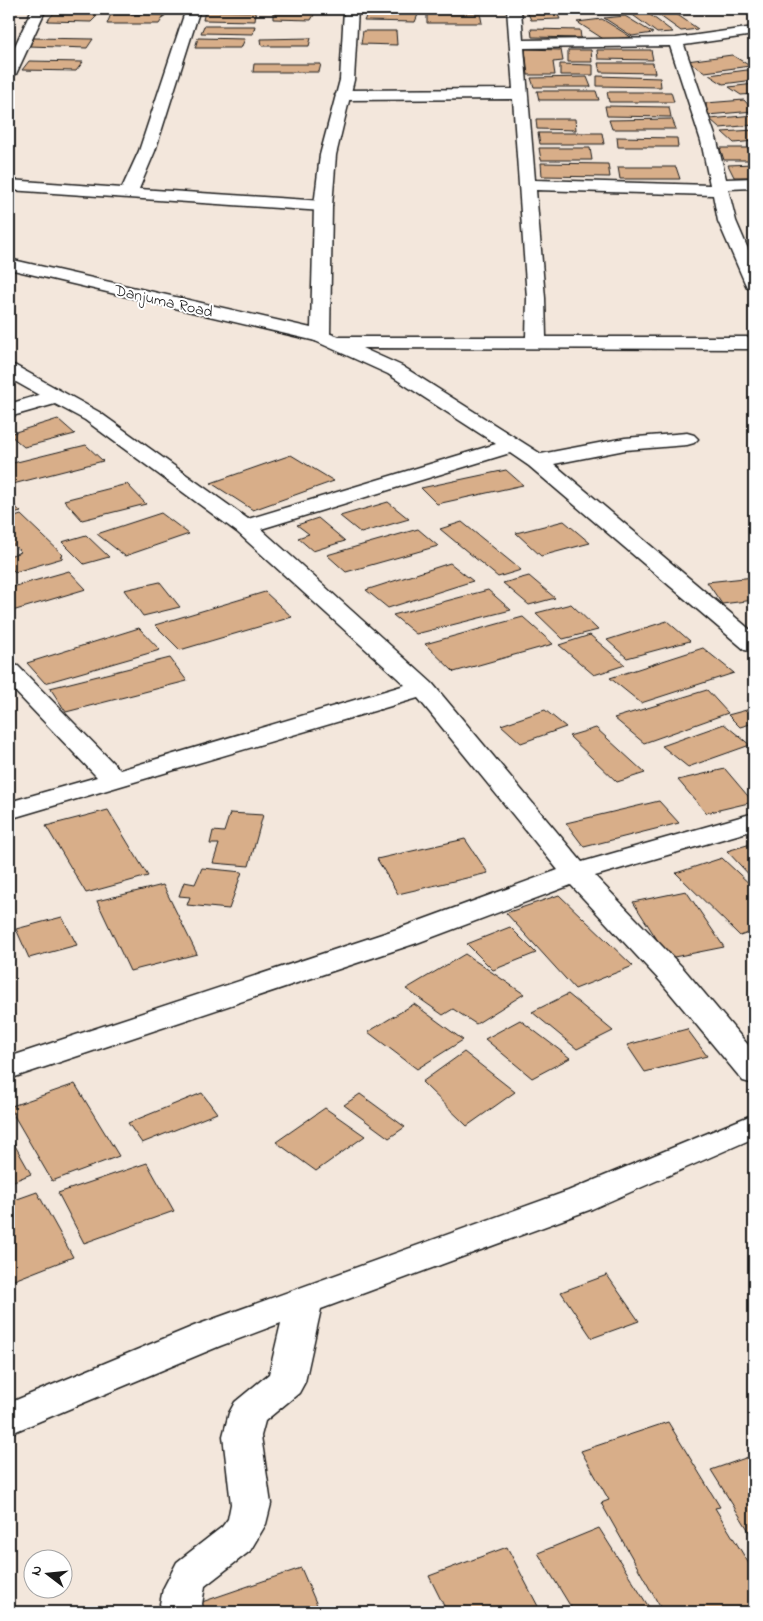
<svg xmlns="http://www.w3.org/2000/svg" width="763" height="1621" font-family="'Indie Flower',sans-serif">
<rect width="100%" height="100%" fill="#f3e7dc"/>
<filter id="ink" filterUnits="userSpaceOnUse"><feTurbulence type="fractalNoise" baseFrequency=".02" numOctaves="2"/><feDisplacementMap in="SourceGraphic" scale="10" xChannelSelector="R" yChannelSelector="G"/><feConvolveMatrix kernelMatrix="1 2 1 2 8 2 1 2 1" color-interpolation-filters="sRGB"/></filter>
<g filter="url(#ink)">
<g fill="#d8ae89" stroke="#1c1c1c">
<path d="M114 9H158V11L113 12Z"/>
<path d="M526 9H555L560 19 531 20Z"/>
<path d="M669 9 698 29 681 31 653 11Z"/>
<path d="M205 11 256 12 255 21 203 20Z"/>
<path d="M645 11 673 32 657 33 630 13Z"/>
<path d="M368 12H419L415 22 364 21Z"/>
<path d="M54 13 99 14 91 22 47 21Z"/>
<path d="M273 13H315L311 20 273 19Z"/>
<path d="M427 13H480L482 23H427Z"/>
<path d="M111 14 165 15 159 24H107Z"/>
<path d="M625 16 653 33 632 36 604 18Z"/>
<path d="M602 19 631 37 605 40 577 22Z"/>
<path d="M204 26H255L253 34 201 33Z"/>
<path d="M531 29 580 30 581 38 532 37Z"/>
<path d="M363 31H396L397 45 361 44Z"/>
<path d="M34 38 93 39 87 48 29 46Z"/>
<path d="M198 38 245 39 241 48H195Z"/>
<path d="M311 38 309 46H262L261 39Z"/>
<path d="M525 49 561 50 563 61 553 62 555 75H528Z"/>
<path d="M568 50H591L592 62H568Z"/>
<path d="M597 50H651L653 60 598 59Z"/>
<path d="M732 55 750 66 705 72 687 61Z"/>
<path d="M29 61 83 62 76 71 22 70Z"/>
<path d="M598 63H653L655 73 600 72Z"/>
<path d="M254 64H321L319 72H253Z"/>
<path d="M560 64 593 65V75H560Z"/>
<path d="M747 70 754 74V80L723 84 709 75Z"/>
<path d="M597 76 660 78 661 87 597 86Z"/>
<path d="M587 77 591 87H534L531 78Z"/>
<path d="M754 84V94L741 95 729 87Z"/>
<path d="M537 91H596L599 100H539Z"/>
<path d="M607 92H671L674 102H609Z"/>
<path d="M744 100 754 111 707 115 706 103Z"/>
<path d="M605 106 669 107 671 117 607 116Z"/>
<path d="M754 115V125L720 128 710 119Z"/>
<path d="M536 119H575L576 130 537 129Z"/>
<path d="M672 119 676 129H612L609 120Z"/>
<path d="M754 130V141L734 143 722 132Z"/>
<path d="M538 133H602L604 144H540Z"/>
<path d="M617 137 677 138 678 147H618Z"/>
<path d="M539 148H590L592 160H541Z"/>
<path d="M720 148H754V160H724Z"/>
<path d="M541 163 608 164 610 177 542 176Z"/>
<path d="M754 164V177H734L728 165Z"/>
<path d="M618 167H676L680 179H620Z"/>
<path d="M58 419 75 434 24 447 9 434Z"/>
<path d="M86 445 103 461 9 485V464Z"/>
<path d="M291 455 334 481 253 510 211 483Z"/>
<path d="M506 470 523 485 437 504 421 488Z"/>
<path d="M127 484 146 504 82 520 64 500Z"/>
<path d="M9 501 21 512 9 515Z"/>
<path d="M388 502 409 519 361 533 340 516Z"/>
<path d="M161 513 189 534 125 556 97 534Z"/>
<path d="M21 515 63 555 60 556 63 558 15 572 9 566V556L21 552 9 541V519Z"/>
<path d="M318 518 337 534 345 541 313 551 298 538 309 534 297 525Z"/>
<path d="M564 521 590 543 541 556 516 533Z"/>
<path d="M462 522 521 570 498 577 440 529Z"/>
<path d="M418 529 438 546 346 572 327 555Z"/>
<path d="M86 535 109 557 84 564 62 542Z"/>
<path d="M450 563 473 581 388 608 366 590Z"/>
<path d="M69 571 86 589 9 612V588Z"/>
<path d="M529 576 555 598 529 605 503 583Z"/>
<path d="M754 577V600L722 604 707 582Z"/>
<path d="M160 582 180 607 143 616 124 590Z"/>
<path d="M488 590 511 610 416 634 393 615Z"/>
<path d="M265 592 292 617 180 650 155 625Z"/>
<path d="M571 604 598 630 563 639 536 613Z"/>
<path d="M523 617 553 644 454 672 425 644Z"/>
<path d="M667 621 690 641 627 658 607 640Z"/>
<path d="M139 628 160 650 45 683 27 663Z"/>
<path d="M590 635 625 665 594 675 559 645Z"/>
<path d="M703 648 734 673 641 703 610 678Z"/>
<path d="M170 658 187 681 66 712 50 688Z"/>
<path d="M707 690 728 713 644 743 614 718Z"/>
<path d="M754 708V723L740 727 728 715Z"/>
<path d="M545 710 566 727 521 743 501 725Z"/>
<path d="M724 724 750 745 688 767 662 746Z"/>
<path d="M596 728 645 773 617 782 569 736Z"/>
<path d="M725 769 753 802 706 813 678 780Z"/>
<path d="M659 801 679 823 584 847 566 823Z"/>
<path d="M108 810 148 876 86 893 46 826Z"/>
<path d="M230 813 263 815 249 866 213 863 219 844H210L213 831 224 832Z"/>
<path d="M465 839 488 873 398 894 377 859Z"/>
<path d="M754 843V880L727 851Z"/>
<path d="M722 858 754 888V931L740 936 676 873Z"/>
<path d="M202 868 242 872 229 909 187 905 190 897 179 896 184 882 195 884Z"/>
<path d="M163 885 197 954 130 971 97 901Z"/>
<path d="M686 891 724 947 669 958 633 902Z"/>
<path d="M559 895 633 966 575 989 506 913Z"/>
<path d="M62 917 77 945 29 958 16 929Z"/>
<path d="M510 927 536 953 493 970 467 944Z"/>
<path d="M465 954 524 994 476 1024 453 1009 443 1015 406 989Z"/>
<path d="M568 994 613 1031 577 1049 532 1012Z"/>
<path d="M414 1004 463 1040 417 1069 368 1032Z"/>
<path d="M520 1020 570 1058 532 1078 485 1039Z"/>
<path d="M687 1029 707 1056 645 1072 627 1045Z"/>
<path d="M464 1052 515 1092 467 1126 422 1082Z"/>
<path d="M75 1084 119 1156 52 1181 9 1107Z"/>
<path d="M202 1093 217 1113 142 1143 128 1123Z"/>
<path d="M360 1094 405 1127 389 1138 344 1105Z"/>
<path d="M325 1108 365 1136 316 1171 276 1142Z"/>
<path d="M9 1135 31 1174 9 1183Z"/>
<path d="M147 1163 174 1211 84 1243 58 1193Z"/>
<path d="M37 1192 73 1257 9 1282V1202Z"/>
<path d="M607 1275 639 1321 592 1338 561 1292Z"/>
<path d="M668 1422 720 1507 715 1508 754 1572V1612H663L601 1503 609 1500 581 1451Z"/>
<path d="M754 1455V1539L711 1470Z"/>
<path d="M599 1528 652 1612H574L538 1553Z"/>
<path d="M507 1547 541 1612H447L429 1576Z"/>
<path d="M301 1568 320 1612H202L199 1603Z"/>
</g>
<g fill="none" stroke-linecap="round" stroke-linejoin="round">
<g stroke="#1c1c1c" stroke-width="3">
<g id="minor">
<path d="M32 9H46L16 74 9 78V59Z"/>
<path d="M186 9H200L155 151 139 189 323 201 329 202 332 206 329 210 323 211 9 190V180L122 188 139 151Z"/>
<path d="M507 9H521L523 40 676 38 754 27V35L684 45 717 141 726 179 754 178V188L728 189 736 221 754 263V288L747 287 745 283 718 221 713 195 536 190 545 298 546 337H754V349L362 348 402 366 541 454 625 438 687 433 694 435 698 439 694 443 687 445 625 450 554 464 754 633V652L745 650 529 466 510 453 261 529 432 683 582 862 754 813V830L595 876 683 968 754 1052V1084L743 1081 661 982 571 885 417 943 9 1079V1057L397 929 558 870 418 698 9 819V802L97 777 9 685V664L18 666 120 770 405 685 237 532 85 420 55 404 9 417V404L39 395 9 378V364L16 366 99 412 248 519 496 444 388 374 313 340 310 336 313 332 320 330 339 337H526L527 298 513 99 343 100 335 95 343 90 513 89ZM670 46 701 141 710 185 535 180 524 48Z"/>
<path d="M754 1114V1138L592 1209 321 1309 305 1382 299 1393 265 1421 261 1436 271 1504 266 1524 250 1551 205 1586 202 1604 204 1612H164L160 1604 163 1589 177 1562 222 1527 228 1519 231 1504 223 1436 229 1413 235 1402 269 1374 281 1323 220 1346 9 1434V1403L194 1326 568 1191Z"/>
</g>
</g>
<g stroke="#1c1c1c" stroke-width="3">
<path id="tertiary" d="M344 9H358L354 80 336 155 332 206 330 336 327 340 320 342 9 269V259L311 328 314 206 320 155 340 80Z"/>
</g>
<use href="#minor" fill="#fff" fill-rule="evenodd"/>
<use href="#tertiary" fill="#fff" fill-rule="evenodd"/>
</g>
</g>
<g text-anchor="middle" stroke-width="4" stroke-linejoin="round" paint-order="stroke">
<g font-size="16" fill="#1c1c1c" stroke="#fff">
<text transform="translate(164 300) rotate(13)" y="6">Danjuma Road</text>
</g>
</g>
<rect width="763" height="1621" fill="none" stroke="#fff" stroke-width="30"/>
<rect x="15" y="15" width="733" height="1591" fill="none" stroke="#1c1c1c" stroke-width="2" filter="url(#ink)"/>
<g transform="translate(48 1574) rotate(286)"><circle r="24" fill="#ffffff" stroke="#a4a4a4"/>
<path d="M0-4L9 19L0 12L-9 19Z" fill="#1c1c1c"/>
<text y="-8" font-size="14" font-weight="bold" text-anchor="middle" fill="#1c1c1c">N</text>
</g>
</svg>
